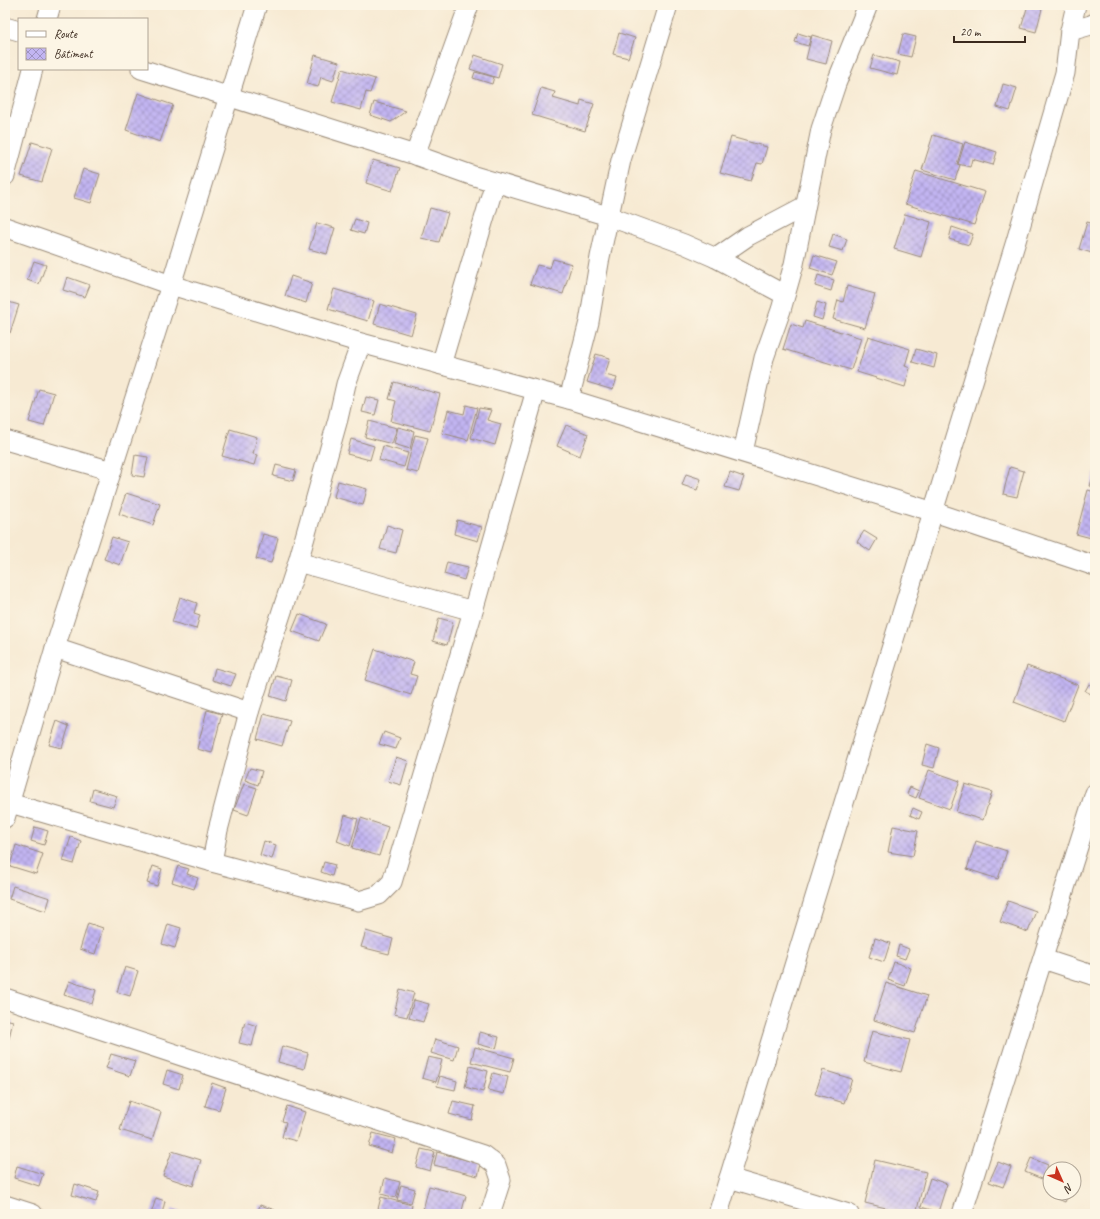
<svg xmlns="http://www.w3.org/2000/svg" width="1100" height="1219" font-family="Caveat,sans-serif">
<defs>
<pattern id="building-cross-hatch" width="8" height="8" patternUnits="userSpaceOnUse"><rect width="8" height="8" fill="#c2b5f2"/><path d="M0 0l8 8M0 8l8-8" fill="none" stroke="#9f93c3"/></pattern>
</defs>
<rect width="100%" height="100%" fill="#fcf5e5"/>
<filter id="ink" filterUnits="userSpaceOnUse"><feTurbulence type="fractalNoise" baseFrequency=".025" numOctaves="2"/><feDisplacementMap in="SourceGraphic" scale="8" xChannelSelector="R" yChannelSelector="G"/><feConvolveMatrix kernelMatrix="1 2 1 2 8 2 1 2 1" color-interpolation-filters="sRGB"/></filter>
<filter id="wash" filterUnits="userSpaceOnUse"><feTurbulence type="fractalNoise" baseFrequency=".012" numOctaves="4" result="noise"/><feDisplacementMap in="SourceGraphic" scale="16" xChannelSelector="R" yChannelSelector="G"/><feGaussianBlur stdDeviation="0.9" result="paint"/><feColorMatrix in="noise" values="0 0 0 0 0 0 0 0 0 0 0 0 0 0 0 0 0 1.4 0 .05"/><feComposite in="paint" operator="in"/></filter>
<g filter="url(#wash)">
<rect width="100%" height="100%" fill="#f7ead3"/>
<g id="blocks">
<g fill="url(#building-cross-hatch)">
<path d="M1028 5H1043L1036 32 1021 28Z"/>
<path d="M619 33 635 38 628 58 613 54Z"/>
<path d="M798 33 811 37 808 46 795 42Z"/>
<path d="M903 34 916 37 911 57 898 54Z"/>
<path d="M812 35 832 41 826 64 806 59Z"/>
<path d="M315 55 339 62 333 81 321 77 318 87 307 84Z"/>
<path d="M475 55 502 64 498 78 470 69Z"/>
<path d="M874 55 900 62 897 75 870 68Z"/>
<path d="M342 69 375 79 370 93 366 92 361 110 332 102Z"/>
<path d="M475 72 494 77 492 84 473 78Z"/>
<path d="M1003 84 1017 88 1010 111 997 107Z"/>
<path d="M541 88 555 92 553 98 580 106 581 100 594 104 585 131 532 115Z"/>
<path d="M138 93 173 105 160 142 126 130Z"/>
<path d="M374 102 406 111 391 122 370 115Z"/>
<path d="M933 135 963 144 957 164 960 165 955 180 922 170Z"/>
<path d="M731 137 767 147 762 164 757 163 751 181 720 173Z"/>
<path d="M32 142 52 148 42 182 21 176Z"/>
<path d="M965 142 997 152 993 165 972 159 970 167 958 164Z"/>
<path d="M373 160 400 168 392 191 366 183Z"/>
<path d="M83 169 100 174 91 203 74 198Z"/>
<path d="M916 171 985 192 974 225 905 204Z"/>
<path d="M430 208 448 213 439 242 421 238Z"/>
<path d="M905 214 931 222 921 257 894 249Z"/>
<path d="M355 219 367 223 364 234 351 230Z"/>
<path d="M1087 222 1095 224V254L1079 249Z"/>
<path d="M317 223 335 228 327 254 309 249Z"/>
<path d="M952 227 973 234 969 245 949 239Z"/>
<path d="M833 234 847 239 843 251 829 247Z"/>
<path d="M814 255 837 262 832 275 810 268Z"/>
<path d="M553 259 572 264 563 294 530 284 537 265 550 268Z"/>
<path d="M34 261 46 265 39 284 27 280Z"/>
<path d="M818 275 834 280 831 291 815 286Z"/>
<path d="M291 276 312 283 306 303 285 296Z"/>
<path d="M67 277 90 285 85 297 63 290Z"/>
<path d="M847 286 875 294 865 328 833 319 838 300 843 302Z"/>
<path d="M334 289 374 301 368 321 328 309Z"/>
<path d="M5 301 19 305 10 333 5 332Z"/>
<path d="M817 302 826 305 822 320 813 317Z"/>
<path d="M380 304 417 315 411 335 374 324Z"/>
<path d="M805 321 861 338 851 370 783 349 791 324 803 328Z"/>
<path d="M868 336 910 349 905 366 910 368 905 387 857 372Z"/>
<path d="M916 349 937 355 934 368 912 362Z"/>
<path d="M596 354 610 358 605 375 617 378 613 390 587 382Z"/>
<path d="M394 382 440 394 430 431 391 421 396 401 389 399Z"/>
<path d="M39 389 54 393 44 426 29 422Z"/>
<path d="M366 397 379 400 375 415 362 412Z"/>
<path d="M466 405 477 408 468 440 442 433 448 410 464 414Z"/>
<path d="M479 408 491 410 487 420 501 424 495 445 471 438Z"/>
<path d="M369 421 397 428 392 444 365 437Z"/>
<path d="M566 425 588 434 580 456 557 446Z"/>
<path d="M398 427 414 431 410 449 394 444Z"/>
<path d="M230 429 257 437 253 454 257 455 254 465 222 456Z"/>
<path d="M415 435 428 438 418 473 406 470Z"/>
<path d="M351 439 374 446 370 460 347 454Z"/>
<path d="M383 446 408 453 404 467 379 460Z"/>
<path d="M135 455 148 457 144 477 132 475Z"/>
<path d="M276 465 296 470 293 481 273 476Z"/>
<path d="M1010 467 1024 471 1017 497 1003 494Z"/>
<path d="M1095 471V487L1090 486Z"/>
<path d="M730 472 744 477 739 491 725 487Z"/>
<path d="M686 474 701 479 697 490 682 485Z"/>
<path d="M338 481 367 489 363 505 334 497Z"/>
<path d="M1088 490 1095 492V539L1076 534Z"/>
<path d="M126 493 160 504 153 525 119 514Z"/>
<path d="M457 520 482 527 478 541 454 534Z"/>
<path d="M387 525 402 530 396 553 380 549Z"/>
<path d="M864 531 877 539 870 551 857 542Z"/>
<path d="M263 534 278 538 271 563 256 559Z"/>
<path d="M112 537 128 542 120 565 104 559Z"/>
<path d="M447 562 468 567 464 580 444 574Z"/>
<path d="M180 597 197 603 194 613 200 615 196 629 172 622Z"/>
<path d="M299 614 326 624 319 641 292 631Z"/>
<path d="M439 618 453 622 447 645 433 641Z"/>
<path d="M375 649 414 662 410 674 417 676 411 695 365 680Z"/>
<path d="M1027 666 1078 685 1064 721 1014 702Z"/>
<path d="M215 668 236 674 231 686 212 680Z"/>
<path d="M276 676 292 680 286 701 270 696Z"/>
<path d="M1089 684 1095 687V696L1085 691Z"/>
<path d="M207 710 222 714 212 753 197 749Z"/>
<path d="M264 714 290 721 282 746 257 739Z"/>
<path d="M57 721 69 726 62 748 49 745Z"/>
<path d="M384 732 400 738 396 749 379 744Z"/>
<path d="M927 744 939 748 934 768 922 765Z"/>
<path d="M396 757 408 761 401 785 388 781Z"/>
<path d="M250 768 262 771 258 785 245 780Z"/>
<path d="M929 770 960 781 950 809 919 798Z"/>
<path d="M244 784 257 788 248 815 234 810Z"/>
<path d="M965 784 992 792 983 820 956 812Z"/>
<path d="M910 787 919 791 916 798 907 794Z"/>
<path d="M93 789 117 796 113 807 90 801Z"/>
<path d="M913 808 922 812 919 819 910 815Z"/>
<path d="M345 815 358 819 350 846 337 841Z"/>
<path d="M361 818 388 827 379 856 352 848Z"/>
<path d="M893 826 918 831 913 856 888 852Z"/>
<path d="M35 827 48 831 44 845 31 841Z"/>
<path d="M71 837 81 841 74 864 63 861Z"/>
<path d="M264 841 276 845 272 859 260 855Z"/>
<path d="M976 841 1007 851 998 879 967 869Z"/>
<path d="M16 845 43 854 36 874 10 866Z"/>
<path d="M324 862 335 865 332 876 321 872Z"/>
<path d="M153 866 162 869 157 886 147 883Z"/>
<path d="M178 866 189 869 187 874 198 878 194 889 172 882Z"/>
<path d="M13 886 50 898 46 911 9 899Z"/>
<path d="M1008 901 1036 911 1028 932 1000 922Z"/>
<path d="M88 923 103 928 95 954 80 949Z"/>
<path d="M168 924 181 928 175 948 162 944Z"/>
<path d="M366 931 393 939 389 954 361 947Z"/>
<path d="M875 938 890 943 884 962 869 957Z"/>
<path d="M899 945 909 949 905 959 896 956Z"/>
<path d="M894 962 911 968 905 986 888 980Z"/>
<path d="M125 967 138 971 130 996 117 992Z"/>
<path d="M69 981 96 990 92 1004 64 995Z"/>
<path d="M886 983 927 996 915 1033 874 1020Z"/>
<path d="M400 989 414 993 407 1017 394 1014Z"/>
<path d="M414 1000 429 1004 423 1022 409 1018Z"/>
<path d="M5 1019 13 1021 6 1050H5Z"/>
<path d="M245 1022 257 1026 252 1046 239 1043Z"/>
<path d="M872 1031 910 1040 901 1072 864 1062Z"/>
<path d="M480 1032 499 1037 496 1049 478 1044Z"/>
<path d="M435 1039 458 1046 454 1060 431 1053Z"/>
<path d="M282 1046 308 1053 304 1069 278 1062Z"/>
<path d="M475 1047 514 1058 510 1072 471 1062Z"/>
<path d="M111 1054 135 1061 130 1076 106 1068Z"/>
<path d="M428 1057 442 1060 436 1082 422 1078Z"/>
<path d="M470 1066 488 1071 483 1092 465 1087Z"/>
<path d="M167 1070 183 1075 179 1089 163 1084Z"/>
<path d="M823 1070 852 1079 844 1103 815 1094Z"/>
<path d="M493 1073 508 1077 504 1094 488 1090Z"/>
<path d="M440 1076 457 1081 455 1090 437 1086Z"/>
<path d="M212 1083 226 1088 219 1110 205 1106Z"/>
<path d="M129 1101 161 1112 152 1140 120 1130Z"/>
<path d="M453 1101 475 1106 472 1120 449 1114Z"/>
<path d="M287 1106 305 1112 296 1141 282 1137 286 1122 282 1121Z"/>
<path d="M373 1133 396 1139 392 1153 369 1146Z"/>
<path d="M421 1149 435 1152 430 1171 416 1167Z"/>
<path d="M172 1151 201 1160 193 1186 163 1176Z"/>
<path d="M437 1152 481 1164 478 1176 434 1165Z"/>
<path d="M1031 1158 1048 1165 1042 1179 1025 1172Z"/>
<path d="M875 1160 926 1172 916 1214H911L865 1203Z"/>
<path d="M998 1162 1011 1167 1003 1187 989 1182Z"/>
<path d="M17 1166 43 1174 39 1186 14 1178Z"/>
<path d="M385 1178 400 1182 396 1198 381 1194Z"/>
<path d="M930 1178 947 1184 938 1212 921 1207Z"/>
<path d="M75 1184 99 1192 96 1202 72 1195Z"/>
<path d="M401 1185 415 1189 411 1203 397 1200Z"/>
<path d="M429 1186 466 1196 461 1214H422Z"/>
<path d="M1052 1193H1069L1065 1202 1051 1196Z"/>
<path d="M381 1197 412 1205 410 1214H397L378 1209Z"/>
<path d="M156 1198 165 1201 162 1214H151Z"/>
<path d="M260 1205 275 1210 274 1214H257Z"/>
<path d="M172 1209 186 1214H171Z"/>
</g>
</g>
</g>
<g filter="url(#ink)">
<use href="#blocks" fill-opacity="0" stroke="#998a78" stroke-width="1"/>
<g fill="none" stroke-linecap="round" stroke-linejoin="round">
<g stroke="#998a78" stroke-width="21">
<g id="street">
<path d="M47 19 51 5"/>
<path d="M5 27 19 31"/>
<path d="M1070 31 1091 25 1095 23"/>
<path d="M141 69 415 155 471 175 608 216 684 244 716 258 785 295"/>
<path d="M415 155 469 5"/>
<path d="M5 176 33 69"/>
<path d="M5 227 171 285 361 343 569 399 934 512 1095 566"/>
<path d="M716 258 748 236 805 206"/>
<path d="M441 365 495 182"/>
<path d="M569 399 589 322 600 257 621 160 668 5"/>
<path d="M5 440 112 471"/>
<path d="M743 452 764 358 781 310 794 264 821 129 836 84 868 5"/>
<path d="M298 562 473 611"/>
<path d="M55 648 249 712"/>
<path d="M10 803 212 862 218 830 249 712 298 562 338 419 346 384 361 343"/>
<path d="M5 818 55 648 171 285 257 5"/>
<path d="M212 862 359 901 379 895 392 882 473 611 536 390"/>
<path d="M1043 959 1095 976"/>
<path d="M5 998 483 1155 496 1165 501 1180 490 1214"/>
<path d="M729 1178 849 1214"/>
<path d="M5 1205 33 1214"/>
<path d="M718 1214 1016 241 1065 73 1070 31 1076 5"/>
<path d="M962 1214 1095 793"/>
</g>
</g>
<use href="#street" stroke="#fff" stroke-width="19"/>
</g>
</g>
<rect width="1100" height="1219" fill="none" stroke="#fcf5e5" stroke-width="20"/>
<rect x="18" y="18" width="130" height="52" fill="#fcf5e5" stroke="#afa495"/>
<rect x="26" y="31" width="20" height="6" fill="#ffffff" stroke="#afa495"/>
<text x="54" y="38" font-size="12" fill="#3b2a1e">Route</text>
<rect x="26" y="48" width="20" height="12" fill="url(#building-cross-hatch)" stroke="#afa495"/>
<text x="54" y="58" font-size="12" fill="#3b2a1e">Bâtiment</text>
<g transform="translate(1062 1181) rotate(135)"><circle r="19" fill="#fcf5e5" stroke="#afa495"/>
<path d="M0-3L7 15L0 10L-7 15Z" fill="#c8321e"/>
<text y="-6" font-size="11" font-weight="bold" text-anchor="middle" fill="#3b2a1e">N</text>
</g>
<path d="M954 36v6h71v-6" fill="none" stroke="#3b2a1e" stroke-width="2"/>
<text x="960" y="36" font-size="12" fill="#3b2a1e" stroke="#fcf5e5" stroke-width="3" paint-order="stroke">20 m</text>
</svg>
